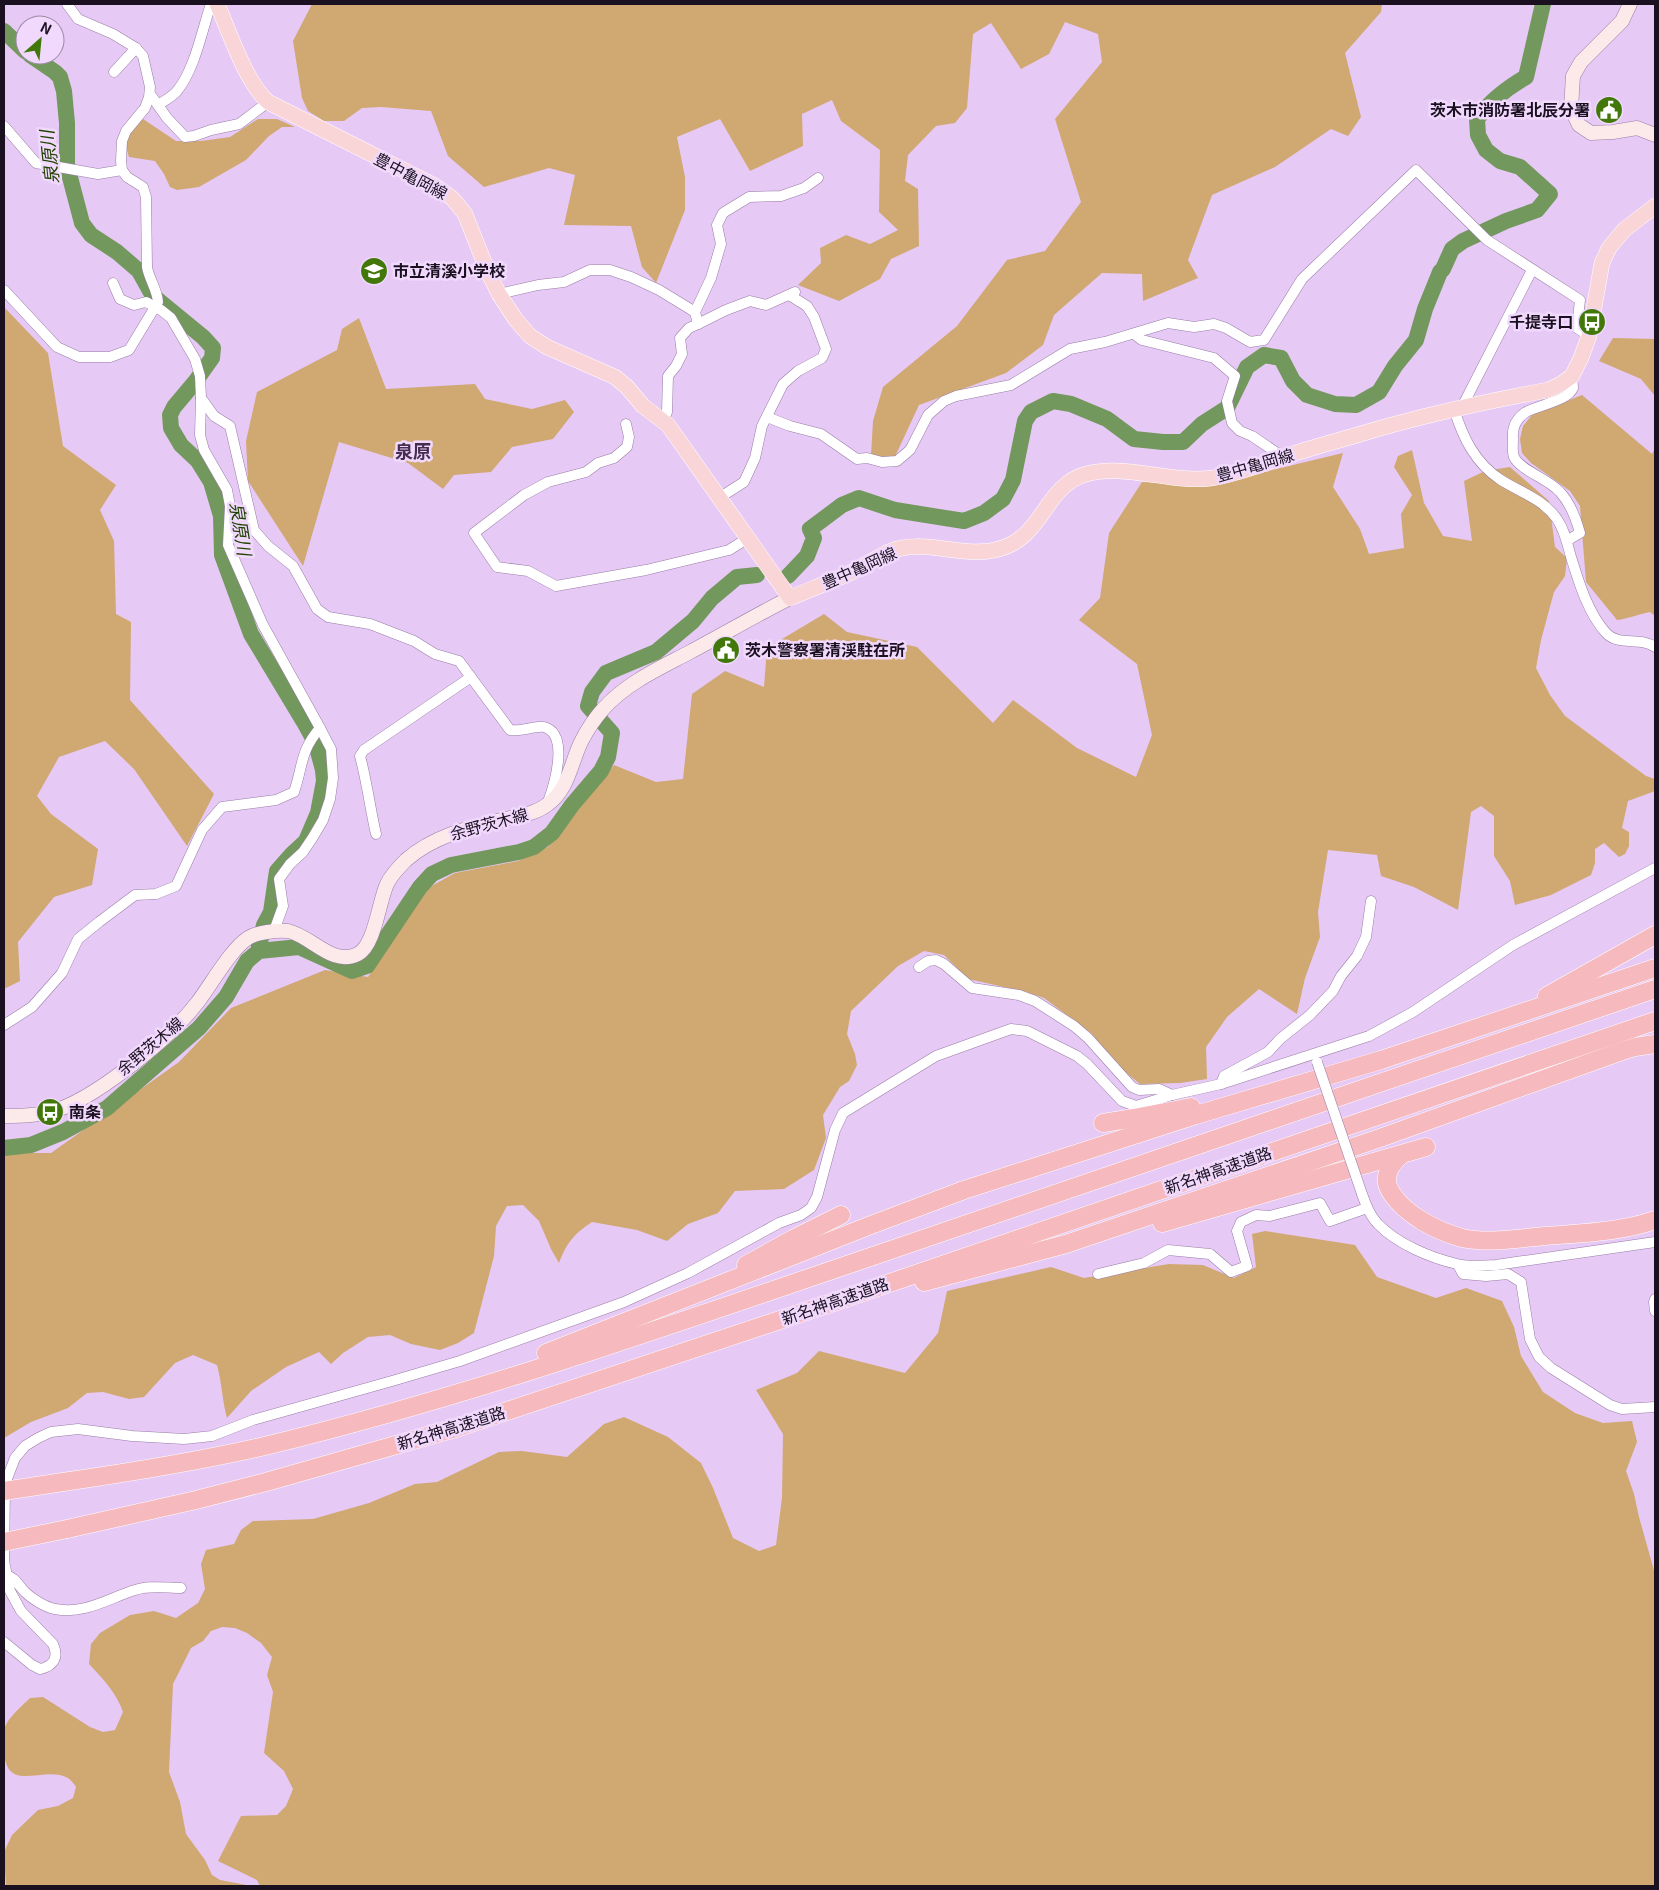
<svg xmlns="http://www.w3.org/2000/svg" width="1659" height="1890" font-family="Georgia,'Noto Sans JP',serif">
<rect width="100%" height="100%" fill="#e7c9f6"/>
<g fill="#d0a871">
<path d="M312 4H1382L1381 12 1345 53 1361 117 1348 136 1331 129 1275 167 1212 195 1188 260 1198 278 1143 301 1142 274 1102 273 1054 315 1043 345 1006 373 919 405 892 463 871 455 873 421 883 387 957 326 1007 260 1045 251 1081 202 1055 119 1102 62 1098 34 1065 22 1049 54 1021 69 991 23 973 34 967 108 955 123 936 126 908 155 905 181 918 189 919 246 891 259 880 279 839 301 798 285 821 263 820 248 846 235 870 244 898 230 879 212 880 150 841 121 832 100 802 114 803 146 750 171 720 119 677 137 685 177V210L656 283 642 267 631 226 564 225 575 175 549 168 484 187 448 156 431 111 381 107 362 108 344 121H324L308 111 302 98 293 41Z"/>
<path d="M143 119 176 141H201L230 137 258 119H277L295 127H282L269 136 246 160 199 187 177 190 170 187 164 174 155 161 129 157C122 137 129 132 143 119Z"/>
<path d="M4 307 48 353 63 446 116 485 100 510 114 541 116 614 131 622 130 700 214 794 187 846 134 769 105 741 59 757 37 796 51 814 98 849 92 885 54 897 18 942 20 981 4 989Z"/>
<path d="M359 318 386 389 475 384 485 399 532 409 565 400 574 412 553 439 512 447 491 472 454 475 443 489 408 463 339 442 303 566 248 481 246 441 257 392 337 350 342 329Z"/>
<path d="M1613 338 1655 339V396L1641 379 1599 361Z"/>
<path d="M1582 395 1652 454 1655 448V616L1650 612C1638 614 1628 619 1617 620L1586 582 1580 506 1570 491 1531 463 1522 453 1520 439 1523 426 1532 415Z"/>
<path d="M1412 450 1424 503 1443 536 1472 541 1464 481 1485 471 1510 467 1549 501 1555 547 1567 558 1565 576 1554 592 1541 640 1536 668 1550 695 1565 716 1646 776 1655 779V791L1628 801 1622 828 1629 832V846L1625 854 1619 857 1604 843 1595 849V863L1591 875 1551 895 1515 905 1510 881 1494 856V816L1481 806 1471 812 1458 910 1414 887 1381 876 1377 855 1328 850 1318 912 1320 937 1305 978 1297 1014 1259 989 1227 1017 1206 1047 1207 1079 1180 1083 1140 1084 1124 1071 1091 1033 1044 998 1023 991 968 979 944 955 924 951 898 966 851 1011 847 1034 855 1054 857 1065 849 1081 840 1087 823 1115 826 1138 814 1170 784 1189 735 1191 718 1213 688 1224 667 1241 637 1230 592 1222C574 1234 567 1242 559 1263L551 1249 539 1221 523 1205 507 1206 496 1226 494 1256 474 1333 458 1343 440 1350 411 1344 390 1335 368 1337 343 1353 331 1364 319 1352 286 1367 251 1391 227 1418C222 1400 222 1383 217 1365L193 1355 175 1363 144 1397 129 1399 103 1392 87 1393 68 1408 31 1422 4 1438V1153H51L179 1062 231 1008 325 970 368 977 428 888 455 873 518 861 548 847 614 765 656 782 683 779 692 694 725 671 764 687 767 648 824 614 847 632 917 647 993 723 1013 700 1077 748 1136 777 1152 735 1137 664 1079 620 1100 598 1109 533 1142 482 1213 484 1343 453 1333 487 1360 529 1369 554 1404 548 1401 514 1412 495 1394 467 1398 456Z"/>
<path d="M1265 1231 1355 1245 1377 1277 1436 1298 1466 1288 1502 1301 1514 1327 1521 1356 1543 1392 1575 1413 1603 1423 1632 1421 1637 1442 1626 1471 1634 1494 1639 1517 1655 1574V1886H260L257 1880 218 1861 241 1816 277 1815 286 1806 293 1789 284 1771 264 1753 273 1692 267 1675 272 1657 261 1643 247 1633 235 1628 222 1627 211 1631 203 1641 191 1648 173 1684 169 1772 180 1802 186 1834 205 1860 212 1875 220 1880 252 1886H6L4 1857 5 1850 12 1835 38 1810 58 1806 73 1798 76 1787C74 1784 71 1780 68 1778 43 1764 4 1797 4 1747 4 1742 3 1736 4 1731 6 1719 21 1707 30 1698L43 1697 90 1727 103 1732 115 1730 123 1712C116 1692 103 1679 89 1664L91 1644 100 1633 130 1615 154 1611 176 1618 198 1603 205 1589 201 1564 206 1550 234 1544 241 1530 253 1521 313 1519 369 1503 415 1484 437 1482 499 1452 522 1451 567 1457 604 1424 624 1417 668 1437 701 1463 713 1488 733 1538 759 1551 776 1545 782 1498 783 1434 756 1390 797 1373 819 1351 905 1373 938 1333 947 1291 1051 1267 1084 1278 1169 1264 1203 1265 1234 1278 1256 1267 1252 1234Z"/>
</g>
<g fill="none" stroke-linecap="round" stroke-linejoin="round">
<g stroke="#73985d" stroke-width="16">
<path d="M4 31 25 51"/>
<path d="M30 55 55 72 60 77 64 91 67 123V166L82 223 91 235 117 252 139 271 153 296 203 337 213 348 212 358 195 382 174 407 170 415 171 428 181 445 198 461 211 482 221 516 222 555 251 634 304 722 316 744 323 770 324 781 318 813 306 841 292 854 277 871 271 912 264 925 259 946"/>
<path d="M788 576 807 556 814 538 810 529 842 505 859 498 895 510 964 521 984 513 1003 499 1013 480 1025 421 1031 412 1053 401 1071 404 1107 419 1134 439 1163 442H1183L1202 424 1227 408 1247 367 1264 355 1281 358 1293 381 1307 395 1335 404 1356 405 1379 392 1395 366 1416 340 1425 309 1440 272 1443 269 1452 249 1463 241 1506 221 1537 210 1550 194 1520 167 1500 161 1486 150 1478 135 1477 119C1490 101 1507 88 1526 77L1543 4"/>
<path d="M4 1148 31 1145 63 1132 107 1108 199 1028 226 997 247 961 259 951 299 947 352 971 367 966 420 887 432 874 451 865 519 852 534 847 552 833 572 805 601 771 608 757 612 733 588 706 592 692 606 673 656 652 693 621 712 598 737 577 757 575"/>
</g>
<g stroke="#987da6" stroke-width="11">
<g id="minor">
<path d="M114 72 136 48"/>
<path d="M150 94 167 118 185 137 194 136 211 130 239 124 268 102"/>
<path d="M158 105C164 101 172 97 177 91 195 69 202 30 211 4"/>
<path d="M4 126 36 163 98 174 122 170"/>
<path d="M4 290 57 347 79 357H110L129 350 158 302C157 289 149 279 147 267L146 197 143 187 127 177 122 170 121 161 122 141 126 131 145 108 149 97 150 87 143 56 136 48 113 34 78 19 67 4"/>
<path d="M499 294 538 285 564 282 590 270H610L631 277 659 290 695 312"/>
<path d="M698 324 726 310 750 301 766 305 795 292"/>
<path d="M1134 334 1142 340 1214 358 1235 376 1227 401 1232 423 1240 431 1252 436 1283 457"/>
<path d="M201 398 214 416 230 426 254 530 268 546 293 566 317 609 328 617 370 624 414 641 435 654 459 661 510 730C521 732 537 725 544 727 570 734 554 786 548 802"/>
<path d="M1462 407 1532 270"/>
<path d="M1454 409C1463 438 1475 463 1501 480 1520 492 1543 499 1557 519 1565 531 1567 543 1571 557 1579 583 1588 613 1606 633 1619 647 1640 636 1655 647"/>
<path d="M767 417 790 426 821 434 857 459 867 458 882 462 897 461 910 450 928 415 944 401 956 396 1011 385 1070 349 1105 342 1168 323 1194 327 1214 324 1226 328 1250 342 1264 340 1302 279 1416 170 1487 240 1580 300 1577 328 1589 336"/>
<path d="M663 421 667 412 668 376 676 366 682 354 680 338 689 328 698 324 695 312 711 278 721 244 717 225 723 213 749 197 781 196 804 188 818 178"/>
<path d="M626 424 629 437 627 447 614 458 598 463 586 472 548 482 524 495 474 533 497 567 528 571 556 586 646 570 729 550 748 538"/>
<path d="M719 498 744 482 755 458 762 426 783 384 798 371 822 358 826 349 814 317 807 306 789 295"/>
<path d="M1568 540 1580 533C1576 518 1570 503 1560 492 1549 479 1521 471 1514 457 1512 452 1513 443 1513 438 1512 427 1517 418 1526 412 1538 405 1568 401 1573 388 1573 384 1572 379 1572 376"/>
<path d="M376 834C370 808 367 782 360 756L364 750 471 677"/>
<path d="M274 931 283 906 279 879 290 864 303 852 313 837 323 820 330 799 333 778 331 749 320 728"/>
<path d="M919 967 928 961 936 960 944 964 972 988 1019 995 1035 1001 1074 1026 1088 1038 1132 1087 1139 1090 1159 1089 1172 1095"/>
<path d="M4 1025 32 1007 62 973 78 939 99 922 135 895 156 894 176 886 202 830 222 807 276 800 294 792C303 766 300 751 320 728L263 625 228 545 230 506 227 490 204 450 200 435 201 398 200 376 195 359 171 318 161 310 146 302 134 305 120 299 113 283"/>
<path d="M1221 1084 1224 1076 1268 1052 1280 1039 1310 1015 1333 991 1341 976 1357 956 1366 937 1371 901"/>
<path d="M1362 1194C1366 1205 1370 1216 1378 1224 1397 1244 1431 1258 1457 1264 1470 1267 1483 1266 1496 1265L1655 1242"/>
<path d="M1458 1265 1463 1274 1486 1276 1508 1274 1521 1282 1530 1339 1539 1357 1551 1368 1610 1405 1622 1409 1655 1407"/>
<path d="M1098 1274 1144 1263 1168 1250 1210 1254 1231 1272 1247 1266 1237 1231 1241 1222 1256 1215 1270 1216 1320 1203 1330 1221 1367 1208"/>
<path d="M1655 1299 1654 1302 1655 1311"/>
<path d="M6 1575C16 1578 18 1585 25 1592 32 1599 45 1607 55 1609 84 1615 109 1598 135 1590 149 1585 166 1588 181 1588"/>
<path d="M4 1642 32 1665 40 1669C54 1666 59 1657 53 1644L21 1611 10 1591 4 1561 5 1484 15 1458 25 1446 38 1438 51 1432 78 1429 132 1436 184 1439 212 1436 253 1420 392 1381 460 1361 624 1302 688 1273 779 1223 801 1215 811 1208 817 1197 835 1130 843 1113 936 1056 1011 1029 1027 1031 1077 1056 1087 1064 1122 1101 1136 1106 1172 1095 1221 1084 1369 1036 1413 1012 1513 945 1655 868"/>
</g>
</g>
<g stroke="#987da6" stroke-width="15">
<g id="secondary">
<path d="M1630 4 1622 21 1581 62 1573 76 1571 108 1579 125 1591 133 1613 132 1637 128 1655 135"/>
<path d="M4 1116C19 1116 35 1116 50 1112 92 1102 171 1037 197 1003 211 985 230 950 248 938 254 934 260 933 267 932 274 931 281 930 288 931 312 936 332 967 358 954 375 945 379 901 387 884 391 875 399 867 406 860 436 834 473 827 510 818 523 815 537 813 548 804 568 790 571 763 581 742 587 730 595 718 604 708 628 682 660 668 690 652 724 634 756 615 790 598"/>
</g>
</g>
<g stroke="#fff" stroke-width="16">
<path id="primary" d="M217 4C230 33 245 81 268 102L435 186 453 199 465 214 488 272 499 294 516 320 530 336 547 347 615 377 627 387 643 406 668 425 790 598C811 589 833 581 854 571 869 563 885 551 902 548 934 542 967 558 999 549 1044 537 1044 486 1086 474 1127 463 1171 484 1212 478 1238 474 1262 464 1287 456 1310 448 1334 442 1357 435 1420 416 1483 402 1548 390L1561 384 1572 376 1581 358 1589 336 1602 263 1609 248 1624 230 1655 206"/>
</g>
<g stroke="#fff" stroke-width="19">
<g id="motorway">
<path d="M1547 996 1655 935"/>
<path d="M1103 1123 1134 1118 1191 1107"/>
<path d="M1401 1155C1389 1165 1381 1179 1392 1194 1407 1216 1437 1231 1462 1238 1489 1244 1519 1238 1546 1236 1582 1233 1621 1232 1655 1220"/>
<path d="M1162 1223 1426 1147"/>
<path d="M746 1265 793 1239 841 1215"/>
<path d="M924 1282 1066 1244 1380 1138 1622 1051 1635 1047 1655 1044"/>
<path d="M546 1353 871 1225 964 1190 1196 1115 1381 1060 1655 968"/>
<path d="M63 1482C132 1472 201 1461 269 1445 462 1398 650 1332 838 1268 1110 1175 1383 1082 1655 989"/>
<path d="M67 1529 196 1500 266 1482 459 1427 840 1300 1655 1021"/>
</g>
</g>
<use href="#minor" stroke="#fff" stroke-width="10"/>
<use href="#secondary" stroke="#fceaeb" stroke-width="14"/>
<use href="#primary" stroke="#fad5d7" stroke-width="15"/>
<use href="#motorway" stroke="#f6b9bd" stroke-width="18"/>
<g stroke="#987da6" stroke-width="11" stroke-linecap="butt">
<path id="minor-bridge" d="M1317 1062 1362 1194"/>
</g>
<g stroke="#fff" stroke-width="19" stroke-linecap="butt">
<g id="motorway-bridge">
<path d="M4 1491 63 1482"/>
<path d="M4 1542 67 1529"/>
</g>
</g>
<use href="#minor-bridge" stroke="#fff" stroke-width="10"/>
<use href="#motorway-bridge" stroke="#f6b9bd" stroke-width="18"/>
</g>
<defs>
<g id="civic-disc" transform="scale(1.4375)"><circle r="9.5" fill="#417809" stroke="#f1d9fd"/><path d="M-.6-6.5H3V-4.5H.6V-3L4-1V1h2V6H-6V1h2V-1L-.6-3ZM-1.2 2.5V6h2.4V2.5Z" fill="#fff"/></g>
<g id="school-disc" transform="scale(1.4375)"><circle r="9.5" fill="#417809" stroke="#f1d9fd"/><path d="M0-5L7-2L0 1L-7-2ZM-4 1L0 2.5L4 1V4Q0 6-4 4Z" fill="#fff"/></g>
<g id="bus-disc" transform="scale(1.4375)"><circle r="9.5" fill="#417809" stroke="#f1d9fd"/><path d="M-5-6H5V4H4V6H2V4H-2V6H-4V4H-5ZM-3.5-4V0h7V-4ZM-3.5 1.2v1.5H-2V1.2ZM2 1.2v1.5H3.5V1.2Z" fill="#fff"/></g>
</defs>
<g fill-rule="evenodd">
<use href="#civic-disc" x="1609" y="110"/>
<use href="#school-disc" x="374" y="271"/>
<use href="#bus-disc" x="1592" y="322"/>
<use href="#civic-disc" x="726" y="650"/>
<use href="#bus-disc" x="50" y="1112"/>
</g>
<g text-anchor="middle" stroke-width="5" stroke-linejoin="round" paint-order="stroke">
<g font-size="16" font-weight="bold" fill="#1b1020" stroke="#f1d9fd" text-anchor="start">
<text x="1590" y="116" text-anchor="end">茨木市消防署北辰分署</text>
<text x="393" y="277">市立清溪小学校</text>
<text x="1573" y="328" text-anchor="end">千提寺口</text>
<text x="745" y="656">茨木警察署清渓駐在所</text>
<text x="69" y="1118">南条</text>
</g>
<g font-size="16" fill="#1b1020" stroke="#f1d9fd">
<text transform="translate(411 176) rotate(28)" y="6">豊中亀岡線</text>
<text transform="translate(1255 465) rotate(-16)" y="6">豊中亀岡線</text>
<text transform="translate(859 568) rotate(-24)" y="6">豊中亀岡線</text>
<text transform="translate(489 824) rotate(-15)" y="6">余野茨木線</text>
<text transform="translate(150 1046) rotate(-40)" y="6">余野茨木線</text>
<text transform="translate(1218 1170) rotate(-19)" y="6">新名神高速道路</text>
<text transform="translate(835 1301) rotate(-19)" y="6">新名神高速道路</text>
<text transform="translate(451 1428) rotate(-17)" y="6">新名神高速道路</text>
</g>
<g font-size="18" font-style="italic" fill="#204200" stroke="#f1d9fd">
<text transform="translate(50 157) rotate(-96)" y="6">泉原川</text>
<text transform="translate(240 529) rotate(81)" y="6">泉原川</text>
</g>
<g font-size="18" font-weight="bold" fill="#452d51" stroke="#f1d9fd">
<text x="413" y="458">泉原</text>
</g>
</g>
<rect width="1659" height="1890" fill="none" stroke="#1b1020" stroke-width="10"/>
<g transform="translate(40 40) rotate(27)"><circle r="24" fill="#f1d9fd" stroke="#9b89a5"/>
<path d="M0-4L9 19L0 12L-9 19Z" fill="#417809"/>
<text y="-8" font-size="14" font-weight="bold" text-anchor="middle" fill="#1b1020">N</text>
</g>
</svg>
